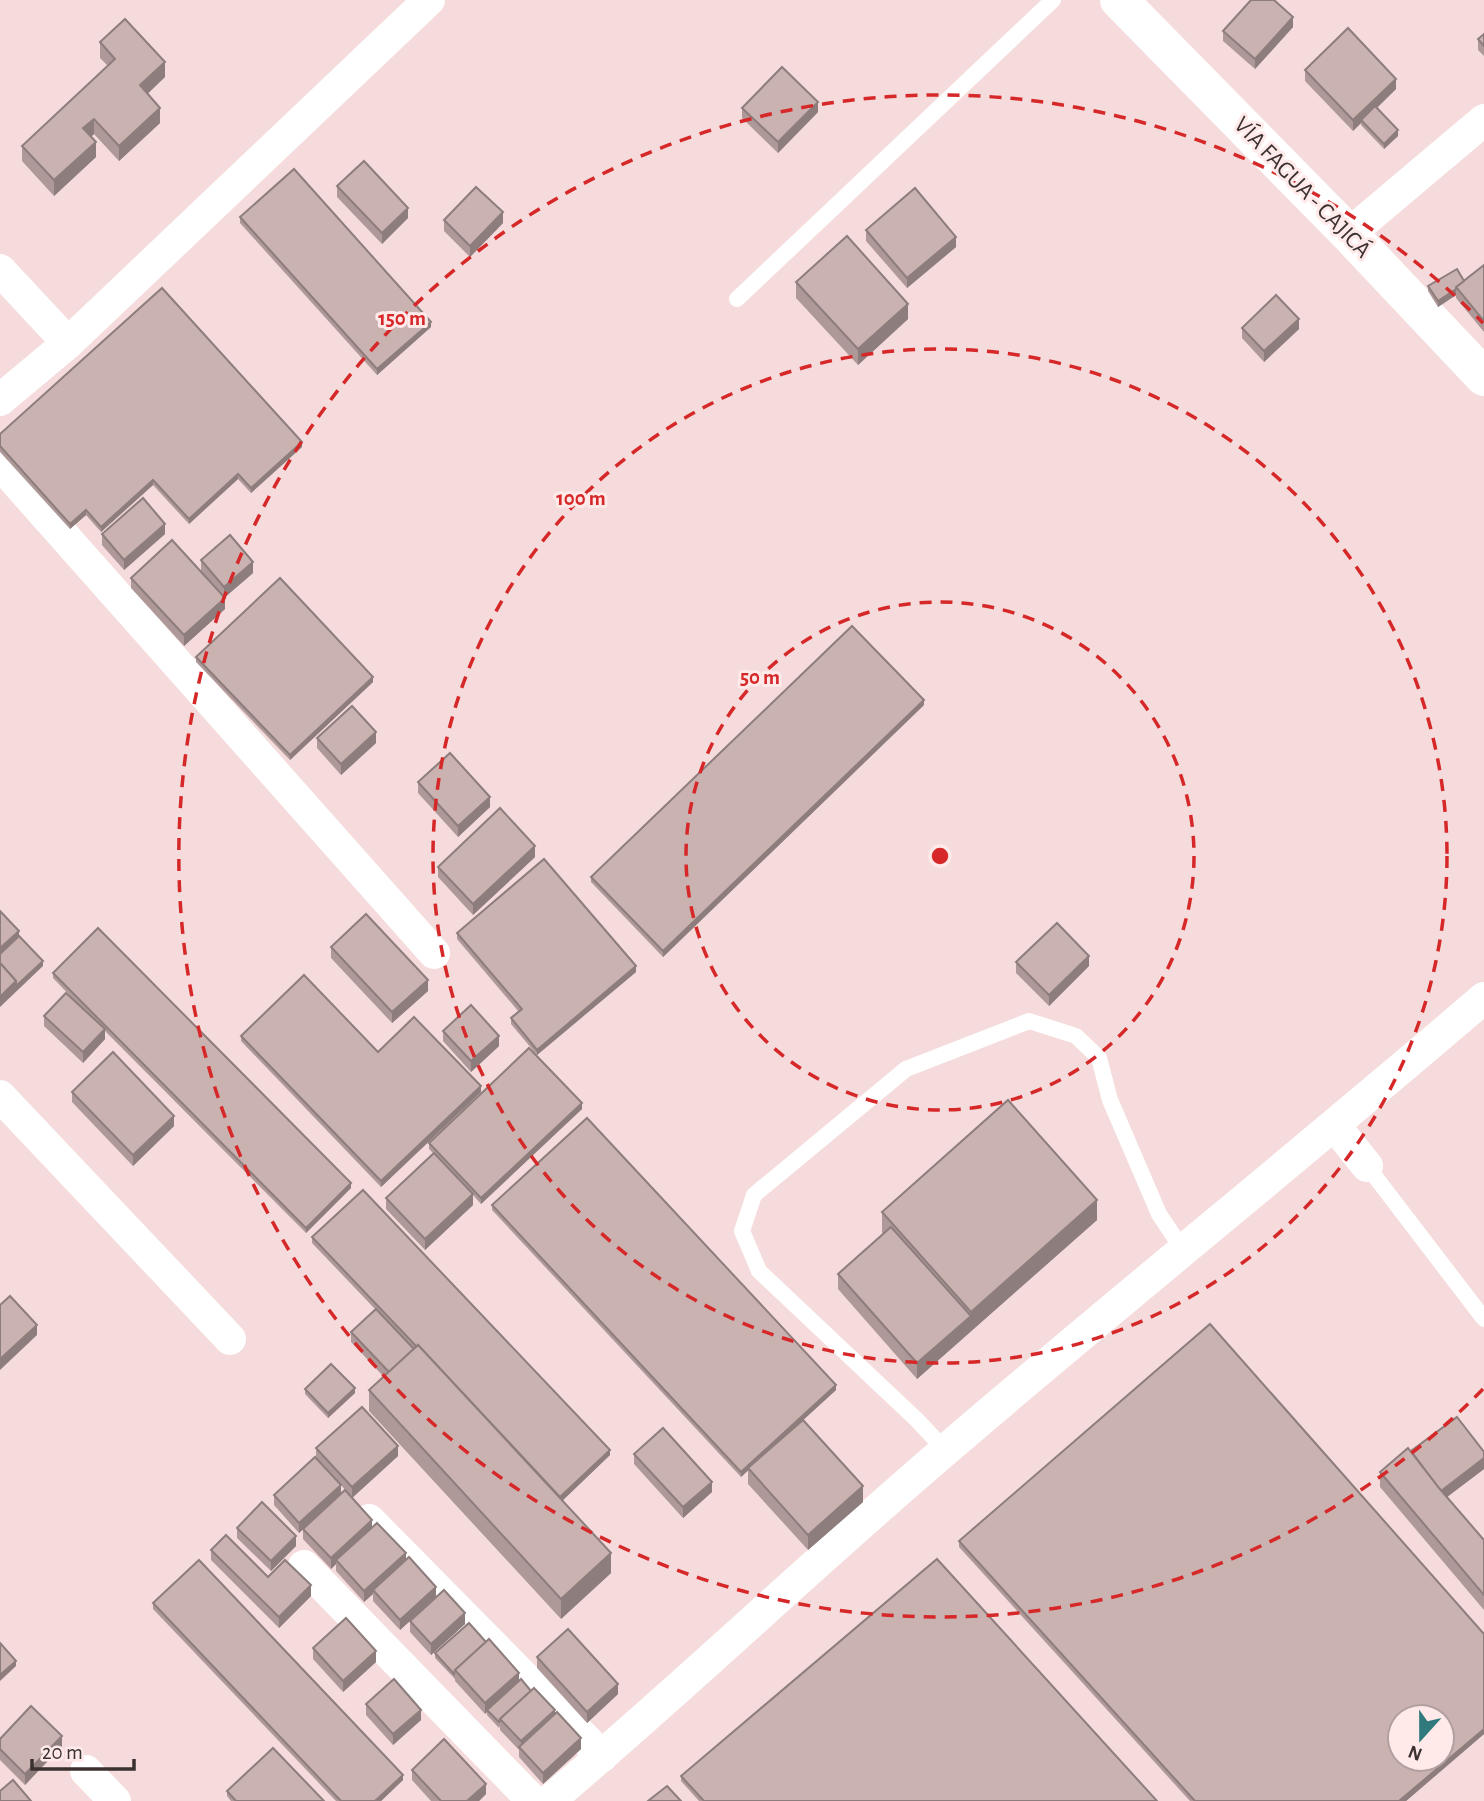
<svg xmlns="http://www.w3.org/2000/svg" width="1484" height="1801" font-family="'Alegreya Sans',sans-serif">
<rect width="100%" height="100%" fill="#f5dbdb"/>
<g fill="none" stroke-linecap="round" stroke-linejoin="round">
<g stroke="#fff" stroke-width="16">
<path d="M737 299 1053 0"/>
<path d="M1367 1166 1484 1319"/>
<path d="M945 1450 917 1420 759 1271 742 1231 754 1195 906 1069 1029 1021 1076 1036 1099 1058 1110 1100 1159 1214 1183 1250"/>
</g>
<g stroke="#fff" stroke-width="32">
<path d="M1349 234 1484 120"/>
<path d="M0 270 68 343"/>
<path d="M0 400 68 343 429 0"/>
<path d="M0 464 434 953"/>
<path d="M0 1096 230 1339"/>
<path d="M1335 1126 1367 1166"/>
<path d="M369 1520 602 1756"/>
<path d="M304 1566 533 1801"/>
<path d="M86 1771 115 1801"/>
<path d="M549 1801C685 1686 813 1563 948 1448 1125 1296 1307 1150 1484 998"/>
</g>
<path stroke="#fff" stroke-width="38" d="M1119 0 1349 234 1484 377"/>
</g>
<g fill="#ae9998">
<path d="M1293 27 1255 69 1223 41V31Z"/>
<path d="M1484 34V56L1478 50V39Z"/>
<path d="M100 42 165 77 147 94 160 123 119 161 94 134 91 137 96 157 54 196 22 161V146L108 66 100 58Z"/>
<path d="M1305 70 1396 89 1377 108 1398 136 1384 149 1361 125V123L1353 131 1305 81Z"/>
<path d="M742 108 818 112 778 153 742 118Z"/>
<path d="M337 186 408 218 382 244 337 197Z"/>
<path d="M240 217 431 327 377 375 240 223Z"/>
<path d="M444 220 503 223 470 257 444 231Z"/>
<path d="M866 230 956 247 907 288 866 241Z"/>
<path d="M1484 265V332L1456 298V295L1438 307 1428 291V286L1464 281Z"/>
<path d="M796 282 908 319 858 365 796 298Z"/>
<path d="M1242 328 1299 329 1264 362 1242 338Z"/>
<path d="M0 434 302 447 251 493 238 479 189 524 153 485 101 532 86 515 70 529 0 452Z"/>
<path d="M102 534H165L124 570 102 545Z"/>
<path d="M201 560 253 573 224 598 225 609 184 646 131 588V578L221 594 201 571Z"/>
<path d="M196 657 373 682 290 760 196 662Z"/>
<path d="M924 705 663 957 591 882V877Z"/>
<path d="M317 738 376 743 341 775 317 748Z"/>
<path d="M418 782 490 807 458 837 418 793Z"/>
<path d="M535 857 473 915 438 877V867Z"/>
<path d="M457 933 636 972 537 1055 511 1024V1018L519 1012 457 939Z"/>
<path d="M331 947 428 991 392 1023 331 958Z"/>
<path d="M1016 962 1089 966 1049 1006 1016 973Z"/>
<path d="M53 973 351 1188 306 1233 105 1031V1039L83 1063 44 1026V1016L80 1006 53 978Z"/>
<path d="M443 1031 499 1046 471 1072 443 1041Z"/>
<path d="M241 1036 378 1052 481 1092 381 1187 241 1041Z"/>
<path d="M72 1092 174 1126 133 1166 72 1102Z"/>
<path d="M582 1109 481 1204 473 1195V1205L425 1250 386 1209V1198L433 1153 429 1149V1143Z"/>
<path d="M492 1205 836 1390 803 1420 863 1502 808 1550 748 1484V1470L741 1477 492 1210Z"/>
<path d="M882 1212 1097 1220 917 1379 838 1289V1274L883 1234 882 1232Z"/>
<path d="M312 1237 610 1455 563 1500 611 1573 561 1619 369 1411V1390L384 1377 351 1342V1332L375 1309 312 1243Z"/>
<path d="M305 1389 355 1393 328 1418 305 1394Z"/>
<path d="M316 1448 398 1456 352 1498 341 1485V1494L372 1527 406 1560 436 1597 465 1624 431 1655 410 1632V1621L400 1630 373 1601V1594L364 1602 336 1571V1564L331 1569 303 1539V1529L299 1533 274 1505V1495L316 1458Z"/>
<path d="M1411 1451 1484 1452V1469L1447 1497 1484 1540V1610L1380 1487V1472Z"/>
<path d="M634 1454 712 1492 683 1518 634 1464Z"/>
<path d="M237 1528 296 1546 271 1571 237 1538Z"/>
<path d="M959 1541 1484 1634V1734L1406 1801H1190L959 1547Z"/>
<path d="M211 1550 268 1577 311 1596 279 1628 211 1560Z"/>
<path d="M153 1603 403 1780 381 1801H336L153 1609Z"/>
<path d="M313 1648 376 1662 343 1692 313 1659Z"/>
<path d="M435 1653 519 1680 555 1714 581 1749 543 1784 519 1757V1750L500 1730V1726L499 1728 487 1715V1712L485 1714 455 1681V1679L435 1658Z"/>
<path d="M537 1657 618 1694 587 1723 537 1668Z"/>
<path d="M366 1704 421 1720 393 1745 366 1715Z"/>
<path d="M0 1739 62 1746 25 1785 0 1760Z"/>
<path d="M412 1770 486 1794 479 1801H431L412 1780Z"/>
<path d="M681 1776 1157 1801H699L681 1781Z"/>
<path d="M227 1791 324 1801H231L227 1796Z"/>
</g>
<g fill="#8d7d7c">
<path d="M1293 17V27L1255 69V59Z"/>
<path d="M165 62V77L140 101V85Z"/>
<path d="M1396 79V89L1363 121 1361 120V123L1353 131V120Z"/>
<path d="M818 102V112L778 153V142Z"/>
<path d="M160 108V123L119 161V146Z"/>
<path d="M94 119V134L83 144V128Z"/>
<path d="M1398 130V136L1384 149V144Z"/>
<path d="M96 142V157L54 196V180Z"/>
<path d="M408 208V218L382 244V233Z"/>
<path d="M503 212V223L470 257V246Z"/>
<path d="M956 237V247L907 288V278Z"/>
<path d="M1456 289V295L1438 307V301Z"/>
<path d="M908 304V319L858 365V349Z"/>
<path d="M1299 319V329L1264 362V351Z"/>
<path d="M431 322V327L377 375V369Z"/>
<path d="M302 442V447L251 493V488Z"/>
<path d="M238 474V479L189 524V519Z"/>
<path d="M153 480V485L101 532V527Z"/>
<path d="M86 510V515L70 529V524Z"/>
<path d="M165 524V534L124 570V560Z"/>
<path d="M253 562V573L224 598V587Z"/>
<path d="M225 598V609L184 646V635Z"/>
<path d="M373 677V682L290 760V755Z"/>
<path d="M924 700V705L663 957V951Z"/>
<path d="M376 732V743L341 775V764Z"/>
<path d="M490 797V807L458 837V826Z"/>
<path d="M535 846V857L473 915V904Z"/>
<path d="M19 931V941L0 959V948Z"/>
<path d="M1089 956V966L1049 1006V995Z"/>
<path d="M43 961V966L0 1007V997L16 981Z"/>
<path d="M636 966V972L537 1055V1050Z"/>
<path d="M428 980V991L392 1023V1012Z"/>
<path d="M105 1029V1039L83 1063V1052Z"/>
<path d="M499 1036V1046L471 1072V1061Z"/>
<path d="M481 1086V1092L381 1187V1181Z"/>
<path d="M582 1103V1109L481 1204V1198Z"/>
<path d="M174 1116V1126L133 1166V1155Z"/>
<path d="M351 1183V1188L306 1233V1228Z"/>
<path d="M473 1194V1205L425 1250V1239Z"/>
<path d="M1097 1200V1220L917 1379V1363L971 1316V1312Z"/>
<path d="M37 1325V1335L0 1370V1359Z"/>
<path d="M836 1385V1390L741 1477V1472Z"/>
<path d="M355 1388V1393L328 1418V1413Z"/>
<path d="M398 1446V1456L352 1498V1487Z"/>
<path d="M610 1450V1455L560 1503V1497Z"/>
<path d="M1484 1458V1469L1439 1503V1493Z"/>
<path d="M712 1482V1492L683 1518V1507Z"/>
<path d="M341 1485V1495L299 1533V1523Z"/>
<path d="M863 1486V1502L808 1550V1535Z"/>
<path d="M372 1520V1531L336 1560V1564L331 1569V1558Z"/>
<path d="M296 1536V1546L271 1571V1561Z"/>
<path d="M406 1553V1564L373 1590V1594L364 1602V1591Z"/>
<path d="M611 1553V1573L561 1619V1599Z"/>
<path d="M311 1585V1596L279 1628V1617Z"/>
<path d="M436 1587V1597L400 1630V1620Z"/>
<path d="M465 1613V1624L431 1655V1644Z"/>
<path d="M376 1651V1662L343 1692V1681Z"/>
<path d="M16 1661V1666L0 1681V1675Z"/>
<path d="M519 1673V1683L487 1710V1712L485 1714V1703Z"/>
<path d="M618 1684V1694L587 1723V1712Z"/>
<path d="M421 1710V1720L393 1745V1734Z"/>
<path d="M555 1710V1721L521 1748V1741Z"/>
<path d="M1484 1729V1734L1406 1801H1399Z"/>
<path d="M62 1736V1746L25 1785V1774Z"/>
<path d="M581 1738V1749L543 1784V1773Z"/>
<path d="M403 1775V1780L381 1801H375Z"/>
<path d="M486 1784V1794L479 1801H467Z"/>
</g>
<g fill="#cab2b1" stroke="#8d7d7c" stroke-width="2" fill-rule="evenodd">
<path d="M1251 0H1274L1293 17 1255 59 1223 31Z"/>
<path d="M125 19 165 62 140 85 160 108 119 146 94 119 83 128 96 142 54 180 22 146 115 59 100 42Z"/>
<path d="M1348 28 1396 79 1353 120 1305 70Z"/>
<path d="M1484 34V46L1478 39Z"/>
<path d="M782 67 818 102 778 142 742 108Z"/>
<path d="M1375 106 1398 130 1384 144 1361 120Z"/>
<path d="M364 161 408 208 382 233 337 186Z"/>
<path d="M294 169 431 322 377 369 240 217Z"/>
<path d="M476 187 503 212 470 246 444 220Z"/>
<path d="M915 188 956 237 907 278 866 230Z"/>
<path d="M847 236 908 304 858 349 796 282Z"/>
<path d="M1484 265V321L1456 287Z"/>
<path d="M1457 269 1464 281 1456 287V289L1438 301 1428 286Z"/>
<path d="M162 288 302 442 251 488 238 474 189 519 153 480 101 527 86 510 70 524 0 446V434Z"/>
<path d="M1276 295 1299 319 1264 351 1242 328Z"/>
<path d="M143 498 165 524 124 560 102 534Z"/>
<path d="M230 535 253 562 224 587 201 560Z"/>
<path d="M172 540 225 598 184 635 131 578Z"/>
<path d="M280 578 373 677 290 755 196 657Z"/>
<path d="M852 626 924 700 663 951 591 877Z"/>
<path d="M352 706 376 732 341 764 317 738Z"/>
<path d="M450 753 490 797 458 826 418 782Z"/>
<path d="M500 808 535 846 473 904 438 867Z"/>
<path d="M544 859 636 966 537 1050 511 1018 522 1009 457 933Z"/>
<path d="M0 911 19 931 0 948Z"/>
<path d="M366 914 428 980 392 1012 331 947Z"/>
<path d="M1057 923 1089 956 1049 995 1016 962Z"/>
<path d="M98 928 351 1183 306 1228 53 973Z"/>
<path d="M19 936 43 961 16 986V981L0 963V954Z"/>
<path d="M0 963 16 981 0 997Z"/>
<path d="M304 975 378 1052 414 1017 481 1086 381 1181 241 1036Z"/>
<path d="M66 993 105 1029 83 1052 44 1016Z"/>
<path d="M471 1005 499 1036 471 1061 443 1031Z"/>
<path d="M529 1048 582 1103 481 1198 429 1143Z"/>
<path d="M113 1052 174 1116 133 1155 72 1092Z"/>
<path d="M1008 1100 1097 1200 971 1312 882 1212Z"/>
<path d="M587 1118 836 1385 741 1472 492 1205Z"/>
<path d="M434 1153 473 1194 425 1239 386 1198Z"/>
<path d="M363 1190 610 1450 560 1497 418 1345 417 1347 312 1237Z"/>
<path d="M891 1227 971 1316 917 1363 838 1274Z"/>
<path d="M10 1296 37 1325 0 1359V1305Z"/>
<path d="M376 1309 414 1349 389 1372 351 1332Z"/>
<path d="M1210 1324 1484 1634V1729L1399 1801H1195L959 1541ZM1400 1717H1442V1759H1400Z"/>
<path d="M418 1345 611 1553 561 1599 369 1390Z"/>
<path d="M331 1364 355 1388 328 1413 305 1389Z"/>
<path d="M362 1407 398 1446 352 1487 316 1448Z"/>
<path d="M1457 1417 1484 1452V1458L1441 1491 1411 1451Z"/>
<path d="M803 1420 863 1486 808 1535 748 1468Z"/>
<path d="M663 1428 712 1482 683 1507 634 1454Z"/>
<path d="M1408 1448 1439 1488 1484 1540V1595L1380 1472Z"/>
<path d="M315 1457 341 1485 299 1523 274 1495Z"/>
<path d="M345 1490 372 1520 331 1558 303 1529Z"/>
<path d="M262 1502 296 1536 271 1561 237 1528Z"/>
<path d="M377 1523 406 1553 364 1591 336 1560Z"/>
<path d="M226 1535 268 1577 285 1560 311 1585 279 1617 211 1550Z"/>
<path d="M409 1557 436 1587 400 1620 373 1590Z"/>
<path d="M937 1559 1157 1801H704L681 1776Z"/>
<path d="M199 1560 403 1775 375 1801H341L153 1603Z"/>
<path d="M444 1590 465 1613 431 1644 410 1621Z"/>
<path d="M346 1618 376 1651 343 1681 313 1648Z"/>
<path d="M469 1623 486 1642 455 1670 454 1674 435 1653Z"/>
<path d="M568 1629 618 1684 587 1712 537 1657Z"/>
<path d="M489 1639 519 1673 485 1703 455 1670Z"/>
<path d="M0 1643 16 1661 0 1675Z"/>
<path d="M394 1679 421 1710 393 1734 366 1704Z"/>
<path d="M521 1679 531 1691 500 1719 501 1720 499 1722 487 1710Z"/>
<path d="M534 1688 555 1710 521 1741 500 1719Z"/>
<path d="M31 1706 62 1736 25 1774 0 1749V1739Z"/>
<path d="M557 1712 581 1738 543 1773 519 1747Z"/>
<path d="M444 1739 486 1784 467 1801H441L412 1770Z"/>
<path d="M273 1748 324 1801H236L227 1791Z"/>
<path d="M13 1780 31 1801H0V1791Z"/>
<path d="M667 1786 681 1801H648Z"/>
</g>
<g fill="none" stroke="#d62828" stroke-width="3.5" stroke-dasharray="12 9">
<circle cx="940" cy="856" r="254"/>
<circle cx="940" cy="856" r="507"/>
<path d="M1483 1389A761 761 0 1 1 1483 323"/>
</g>
<g text-anchor="middle" stroke-width="6" stroke-linejoin="round" paint-order="stroke">
<g font-size="24" fill="#3b3131" stroke="#ffeae9">
<text transform="translate(1303 187) rotate(46)" y="8">VÍA FAGUA - CAJICÁ</text>
</g>
</g>
<circle cx="940" cy="856" r="10" fill="#d62828" stroke="#ffeae9" stroke-width="3.5"/>
<g font-size="21" text-anchor="middle" font-weight="bold" fill="#d62828" stroke="#ffeae9" stroke-width="6" stroke-linejoin="round" paint-order="stroke">
<text x="402" y="325">150 m</text>
<text x="581" y="505">100 m</text>
<text x="760" y="684">50 m</text>
</g>
<g transform="translate(1421 1738) rotate(201)"><circle r="33" fill="#ffeae9" stroke="#b1a09f" stroke-width="2"/>
<path d="M0-5L12 26L0 18L-12 26Z" fill="#307a7d"/>
<text y="-10" font-size="19" font-weight="bold" text-anchor="middle" fill="#3b3131">N</text>
</g>
<path d="M32 1759v10h102v-10" fill="none" stroke="#3b3131" stroke-width="3.5"/>
<text x="42" y="1759" font-size="21" fill="#3b3131" stroke="#ffeae9" stroke-width="5" paint-order="stroke">20 m</text>
</svg>
